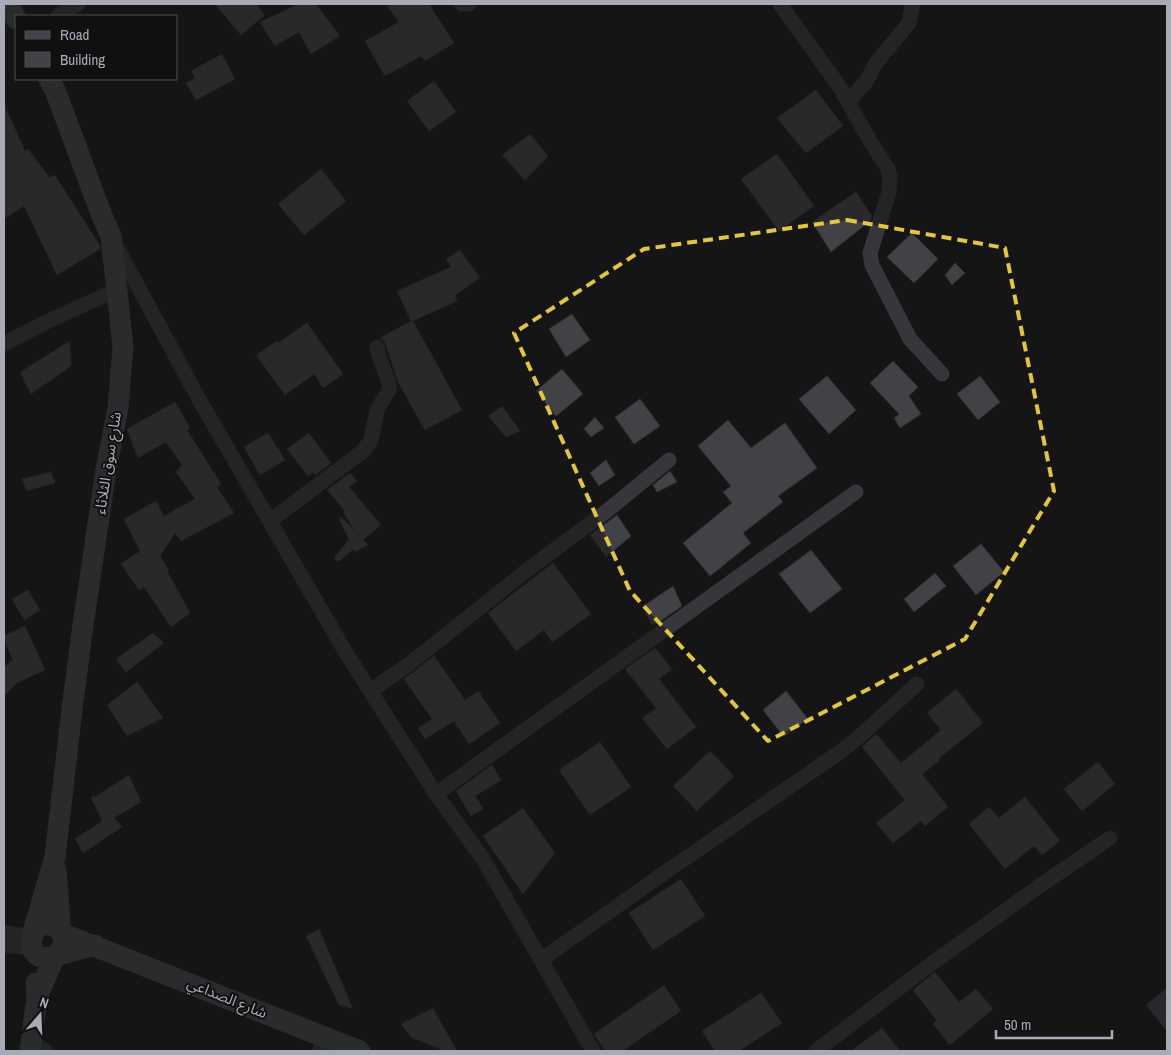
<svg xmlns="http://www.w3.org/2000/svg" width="1171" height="1055" font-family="'Archivo Narrow','Noto Sans Arabic',sans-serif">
<rect width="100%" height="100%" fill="#151516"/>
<g fill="#424246" stroke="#302f32">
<path d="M215 4H256L265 15 241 35Z"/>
<path d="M299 4H316L340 36 311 54 299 32 275 46 260 22Z"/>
<path d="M386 4H429L454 43 425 61 421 56 385 76 365 41 399 22Z"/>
<path d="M222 54 235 79 196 100 186 83 195 78 191 71Z"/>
<path d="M434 81 456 112 429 131 407 101Z"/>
<path d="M816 90 843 126 806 153 777 118Z"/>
<path d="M4 104 25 151 28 149 50 178 55 175 100 246V249L57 275 24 206 4 219Z"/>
<path d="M530 134 548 156 525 180 502 155Z"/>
<path d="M777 154 814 206 779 231 741 179Z"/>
<path d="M321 169 346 201 304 235 278 204Z"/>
<path d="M856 192 872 216 870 221 831 252 812 222Z"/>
<path d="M912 233 938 259 914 283 887 257Z"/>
<path d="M460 250 480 278 455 295 457 301 413 321 462 410 425 430 398 382 386 345 384 341 380 338 411 321 397 291 451 267 446 259Z"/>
<path d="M955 263 965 273 952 285 945 275Z"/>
<path d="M572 314 590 340 566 357 549 329Z"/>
<path d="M307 323 343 374 323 388 314 374 285 395 256 355 277 341 278 343Z"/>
<path d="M70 341 71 366 31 394 20 372Z"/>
<path d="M893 361 918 387 909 396 921 414 900 428 894 418 899 414 870 383Z"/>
<path d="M562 369 583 394 556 416 536 391Z"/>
<path d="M827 376 856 410 829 434 799 399Z"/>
<path d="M980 376 1000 402 978 420 957 394Z"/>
<path d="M640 399 660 426 634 444 615 417Z"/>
<path d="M175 402 190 428 187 430 221 484 217 487 234 513 181 541 175 533 160 556 169 570 167 571 190 613 171 627 144 587 139 590 121 564 140 551 124 519 156 501 164 516 195 499 176 472 182 465 166 442 138 458 127 429Z"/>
<path d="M502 406 520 431 506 437 488 416Z"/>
<path d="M595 417 604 428 591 437 584 429Z"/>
<path d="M728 420 751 448 785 423 817 468 778 496 783 502 743 533 751 543 710 576 683 543 732 503 723 492 731 486 698 446Z"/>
<path d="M268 433 285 460 260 475 244 447Z"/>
<path d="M309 433 331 463 315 475 313 472 308 476 287 449Z"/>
<path d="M606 460 615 475 599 486 590 473Z"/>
<path d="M670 471 677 482 657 492 653 485Z"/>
<path d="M51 472 55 483 27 491 22 479Z"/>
<path d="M350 473 357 481 349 487 381 525 363 540 368 545 355 552 354 549 338 562 334 558 349 539 339 519 341 517 355 531 343 512 345 511 327 490Z"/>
<path d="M617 515 631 536 606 557 590 535Z"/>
<path d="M981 544 1004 572 976 595 953 566Z"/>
<path d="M811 550 842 589 810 613 779 574Z"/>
<path d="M553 563 591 614 552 642 544 630 516 651 488 613Z"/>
<path d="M935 573 946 586 914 612 904 599Z"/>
<path d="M673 586 682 606 659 622 652 625 642 607Z"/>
<path d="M28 590 40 610 24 620 12 599Z"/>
<path d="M25 626 45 670 17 683 4 696V667L13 660 4 639V636Z"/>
<path d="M153 633 164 643 126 672 116 659Z"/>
<path d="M655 648 672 669 659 679 696 727 667 749 642 718 656 708 625 669Z"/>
<path d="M434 656 465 700 478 691 500 723 469 744 454 721 425 739 418 728 432 719 404 679Z"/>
<path d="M137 682 163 718 127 736 107 705Z"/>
<path d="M956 689 983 723 939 758 940 760 922 774 948 807 925 826 921 821 893 843 876 823 905 800 862 747 876 734 901 763 941 730 927 713Z"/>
<path d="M786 691 808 719 784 737 763 710Z"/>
<path d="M600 742 631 787 590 815 559 770Z"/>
<path d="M710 751 734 776 697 811 673 786Z"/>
<path d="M1098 762 1115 784 1082 811 1064 789Z"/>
<path d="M492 765 501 780 475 796 483 809 471 816 456 791Z"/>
<path d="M129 775 141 802 114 818 122 827 83 853 75 839 102 821 91 798 93 796 95 797Z"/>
<path d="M1025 797 1060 841 1042 855 1034 846 1005 869 969 824 989 807 999 818Z"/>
<path d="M523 808 555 853 523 894 483 836Z"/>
<path d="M681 879 705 916 653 950 629 913Z"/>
<path d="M319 929 353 1009 339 1005 306 936Z"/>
<path d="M935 972 959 1002 976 989 993 1009 950 1045 933 1024 937 1021 913 990Z"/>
<path d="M664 985 681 1011 622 1051H605L594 1034Z"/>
<path d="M1167 988V1031L1146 1005Z"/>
<path d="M761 993 782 1023 739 1051H715L702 1031Z"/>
<path d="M433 1008 457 1051H445L411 1037 401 1024Z"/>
<path d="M882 1028 900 1051H851Z"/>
</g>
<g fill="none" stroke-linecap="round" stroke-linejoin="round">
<g stroke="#36363b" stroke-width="15">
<path d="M462 4H469"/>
<path d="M780 4 839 86 870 141 888 169 890 178 889 192 870 253 872 265 910 339 942 374"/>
<path d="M58 16 78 4"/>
<path d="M848 101 866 82 876 63 909 23 912 8V4"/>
<path d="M115 244 200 401 346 653 436 794 483 859 593 1051"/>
<path d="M4 344 48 321 117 290"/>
<path d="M270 521 363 451 371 440 377 410 389 390V383L379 356 377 347"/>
<path d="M370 691 408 665 526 571 608 510 669 460"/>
<path d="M436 794 667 628 856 492"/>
<path d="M4 932 31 937"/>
<path d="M4 945 32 948"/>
<path d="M541 960 657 878 840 752 860 736 917 684"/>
<path d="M32 1041 46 1051"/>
<path d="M320 1051 323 1037"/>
<path d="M816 1051 927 967 1038 887 1110 838"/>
</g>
<g stroke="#44454b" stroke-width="21">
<path d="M8 4 16 19"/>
<path d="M56 870 61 933 360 1051"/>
<path d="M33 932 55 857 72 709 83 625 106 470 118 408 123 347 111 236 102 216 55 90 49 79"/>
<path d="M37 997 55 956C65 948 68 934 55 927 27 913 20 968 55 956L95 945"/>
<path d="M30 1051 37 997 36 983"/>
</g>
</g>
<path d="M0 0H1171V1055H0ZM847 220 1005 248 1054 491 965 639 768 741 630 591 514 333 644 249Z" fill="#151516" fill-opacity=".55" fill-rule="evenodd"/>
<path fill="none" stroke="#e1c543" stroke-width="4" stroke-dasharray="10 6" stroke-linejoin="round" d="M847 220 1005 248 1054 491 965 639 768 741 630 591 514 333 644 249Z"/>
<g text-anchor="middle" stroke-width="4" stroke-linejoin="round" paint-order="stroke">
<g font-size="15" fill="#a8aab5" stroke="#101011">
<text transform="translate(108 463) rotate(-81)" y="5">شارع سوق الثلاثاء</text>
<text transform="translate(227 998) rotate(22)" y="5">شارع الصداعي</text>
</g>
</g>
<rect width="1171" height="1055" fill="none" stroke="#a8aab5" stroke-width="10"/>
<rect x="15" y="15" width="162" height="65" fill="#101011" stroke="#4d4e53"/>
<rect x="25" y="31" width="25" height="8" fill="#44454b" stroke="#4d4e53"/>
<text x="60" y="40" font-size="15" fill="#a8aab5">Road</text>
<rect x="25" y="52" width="25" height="15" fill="#424246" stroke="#4d4e53"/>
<text x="60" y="65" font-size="15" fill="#a8aab5">Building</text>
<g transform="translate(40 1015) rotate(19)" stroke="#101011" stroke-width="4" paint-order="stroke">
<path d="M0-4L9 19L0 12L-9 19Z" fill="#a8aab5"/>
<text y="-8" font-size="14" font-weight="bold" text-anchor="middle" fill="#a8aab5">N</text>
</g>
<path d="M996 1030v8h116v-8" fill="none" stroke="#a8aab5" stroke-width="2.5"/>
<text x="1004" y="1030" font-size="15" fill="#a8aab5" stroke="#101011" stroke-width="4" paint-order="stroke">50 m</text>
</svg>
